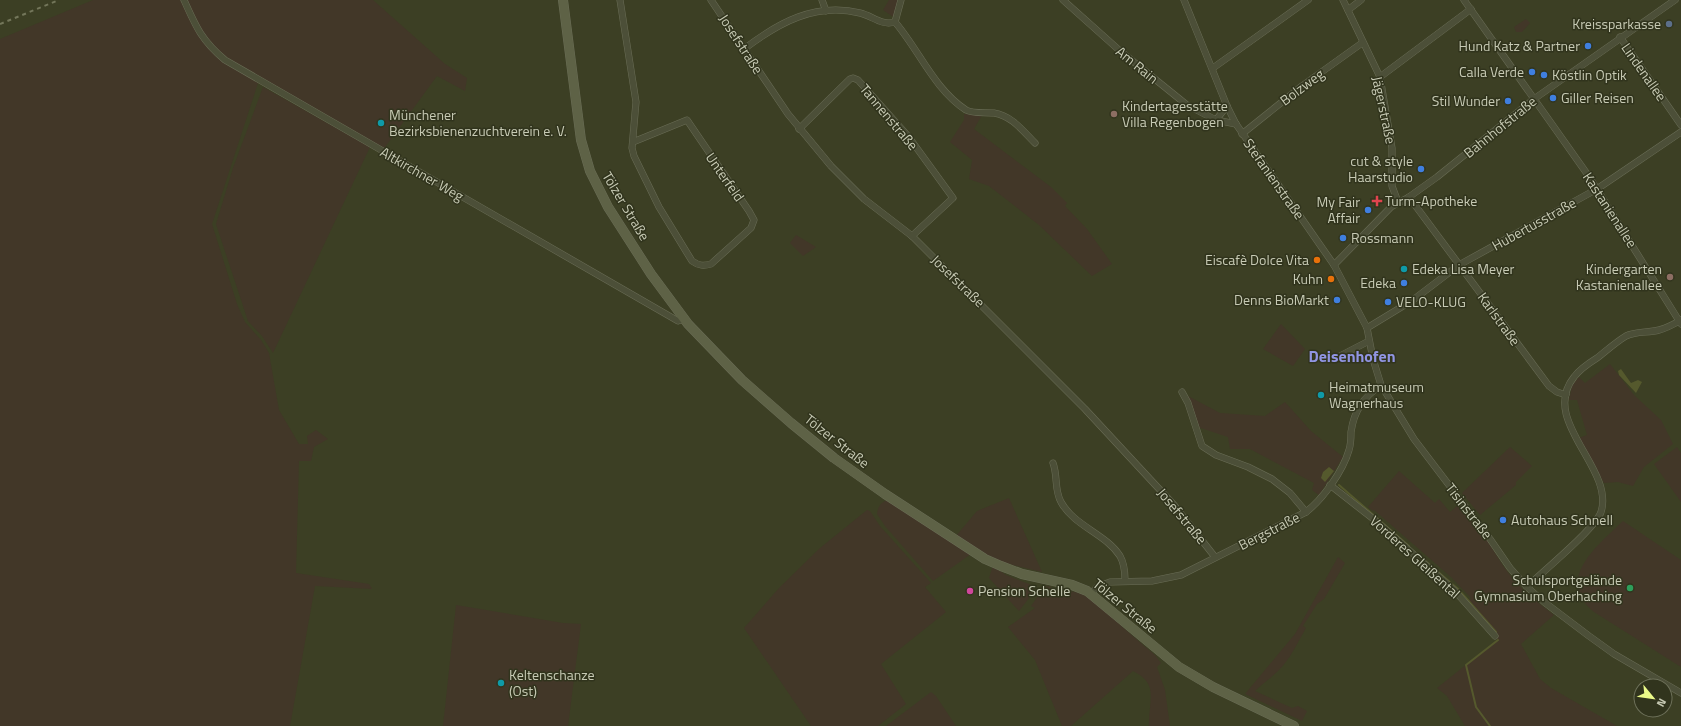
<svg xmlns="http://www.w3.org/2000/svg" width="1681" height="726" font-family="'Titillium Web',sans-serif">
<rect width="100%" height="100%" fill="#3c3f24"/>
<g fill="#423728">
<path d="M93 0H373L445 64 467 78 465 91 437 76 383 150 258 83 212 224 237 304 245 322 261 340 269 353 279 410 299 444H308L307 436 316 430 328 439 314 447 311 461H299L296 573 369 584 372 589 315 586 290 726H0V39Z"/>
<path d="M889 0H899L895 18 883 10Z"/>
<path d="M1526 19 1530 23 1522 32H1516L1514 27Z"/>
<path d="M263 87 370 147 273 353 262 336 248 321 216 224 233 168Z"/>
<path d="M964 114 982 115 974 129 1051 187 1067 203 1065 206 1087 229 1112 264 1092 276 1039 225 989 186 969 179 972 160 950 142 964 120Z"/>
<path d="M796 235 816 247 803 256 790 243Z"/>
<path d="M1281 324 1305 349 1293 366 1263 349Z"/>
<path d="M1610 364 1634 395 1661 420 1673 444 1644 467 1633 486 1618 482 1604 483 1579 438 1587 435 1577 400H1569L1572 386 1579 377 1585 383Z"/>
<path d="M1188 396 1220 413 1265 416 1285 402 1311 431 1343 457 1319 495 1312 490 1314 483 1250 449H1230L1228 437 1198 427Z"/>
<path d="M1510 447 1532 466 1516 482V485L1480 515 1462 493Z"/>
<path d="M1677 447 1681 453V502L1654 464Z"/>
<path d="M1399 471 1435 503 1439 499 1450 512 1457 506C1480 522 1491 549 1507 571 1520 589 1537 602 1554 615L1521 644 1540 679 1551 688 1617 726H1465L1447 696 1437 688 1497 640 1495 632 1468 601 1471 598 1451 577 1374 510 1373 511 1368 507Z"/>
<path d="M1009 498 1042 572 997 561 956 536 977 511Z"/>
<path d="M890 500 971 554 933 581 885 526 877 514C878 506 881 501 890 500Z"/>
<path d="M867 510 870 511 880 526 931 583 925 587 946 612 881 664 906 704 878 726H811L744 628 779 588 820 548Z"/>
<path d="M1623 521 1681 560V667L1594 612C1554 579 1598 545 1623 521Z"/>
<path d="M1338 557 1345 563 1324 599 1317 604 1303 626 1306 628C1299 640 1289 661 1279 670 1271 678 1263 683 1255 691L1292 708 1298 706 1307 711 1302 721 1245 694 1295 634Z"/>
<path d="M993 566 1006 575 1034 586 1033 593 1019 611 989 578Z"/>
<path d="M1045 586 1051 587 1053 595C1080 582 1098 606 1117 622 1129 633 1142 644 1155 655L1161 663 1157 667 1165 690 1170 726H1149C1148 701 1160 684 1133 671L1071 726H1062L1035 660 1008 627 1035 608 1031 606Z"/>
<path d="M456 605 563 623 581 624 568 726H443Z"/>
<path d="M931 692 936 696 956 726H886Z"/>
</g>
<g fill="#55592d">
<path d="M1621 369 1631 383 1638 380 1642 382 1636 393 1619 375 1618 371Z"/>
<path d="M1329 467 1334 471 1325 482 1321 478 1323 472Z"/>
</g>
<g fill="none" stroke-linecap="round" stroke-linejoin="round">
<g stroke="#55592d" stroke-width="2">
<path d="M1339 485 1409 546"/>
<path d="M1422 558 1458 589 1496 632"/>
<path d="M1490 726 1476 707 1466 665 1498 640"/>
</g>
<g stroke="#6a6d56" stroke-width="7">
<g id="minor">
<path d="M184 0C196 27 202 41 225 60L678 321 684 319"/>
<path d="M620 0 636 102 632 148 634 156 659 207 692 261C699 266 704 266 711 264L751 228 754 220 749 211 687 120 633 142"/>
<path d="M711 0 788 114 831 166 864 199 912 236 1085 409 1174 505 1215 557"/>
<path d="M822 0 826 11"/>
<path d="M1063 0 1119 50 1187 105 1216 120 1236 124"/>
<path d="M1184 0 1227 106 1236 124 1334 265 1367 328 1373 359 1381 385 1414 439 1490 539 1510 568 1527 587 1544 602 1589 636 1614 654 1681 693"/>
<path d="M1343 0 1380 77 1392 148V186L1398 202"/>
<path d="M1464 0 1590 178 1681 324"/>
<path d="M1348 10 1361 0"/>
<path d="M895 22C919 50 934 89 966 110 973 114 986 112 994 113 1012 116 1022 130 1035 143"/>
<path d="M895 22 901 0"/>
<path d="M1620 37 1681 125"/>
<path d="M744 49C778 23 815 2 860 13 873 16 881 26 895 22"/>
<path d="M1213 68 1308 0"/>
<path d="M1380 77 1471 9"/>
<path d="M1216 120 1227 106"/>
<path d="M799 129 850 79 853 78 858 80 908 136 953 198 912 236"/>
<path d="M1242 134 1302 86 1362 43"/>
<path d="M1409 197 1549 386 1557 392 1566 395"/>
<path d="M1334 265 1391 207 1409 197 1437 177 1534 99 1675 0"/>
<path d="M1367 328 1413 300 1459 265 1597 189 1681 132"/>
<path d="M1336 358 1369 341"/>
<path d="M1182 392 1188 403 1202 446 1216 455 1248 467 1272 479 1290 493 1306 512"/>
<path d="M1053 463C1058 476 1054 490 1061 502 1074 526 1106 534 1120 556 1124 563 1125 572 1125 580"/>
<path d="M1330 485 1376 521 1454 590 1495 636"/>
<path d="M1527 587C1542 572 1595 529 1601 512 1615 468 1539 421 1574 377 1580 369 1589 363 1597 358 1606 351 1616 342 1626 336 1636 331 1648 333 1659 330 1667 328 1674 324 1681 320"/>
<path d="M1091 594 1097 587 1110 582 1152 581 1181 575 1306 512C1323 499 1343 471 1349 450 1351 444 1351 438 1351 432 1354 410 1364 397 1381 385"/>
</g>
</g>
<g stroke="#6a6d56" stroke-width="10">
<path id="secondary" d="M563 0 581 140 590 171 608 207 651 274 688 324 742 380 791 423 834 458 885 494 985 559 1001 566 1022 574 1072 585 1087 591 1179 667 1213 687 1294 726"/>
</g>
<use href="#minor" stroke="#4c4f38" stroke-width="6"/>
<use href="#secondary" stroke="#5e6246" stroke-width="9"/>
<path stroke="#73765a" stroke-width="2" stroke-dasharray="4 4" stroke-linecap="butt" d="M0 24 59 0"/>
</g>
<circle fill="#5c6f8a" stroke="#31341d" stroke-width="1.5" cx="1669" cy="24" r="4"/>
<g fill="#3f7fe0" stroke="#31341d" stroke-width="1.5">
<circle cx="1588" cy="46" r="4"/>
<circle cx="1532" cy="72" r="4"/>
<circle cx="1544" cy="75" r="4"/>
<circle cx="1553" cy="98" r="4"/>
<circle cx="1508" cy="101" r="4"/>
<circle cx="1421" cy="169" r="4"/>
<circle cx="1368" cy="210" r="4"/>
<circle cx="1343" cy="238" r="4"/>
<circle cx="1404" cy="283" r="4"/>
<circle cx="1337" cy="300" r="4"/>
<circle cx="1388" cy="302" r="4"/>
<circle cx="1503" cy="520" r="4"/>
</g>
<g fill="#8d6e63" stroke="#31341d" stroke-width="1.5">
<circle cx="1114" cy="114" r="4"/>
<circle cx="1670" cy="277" r="4"/>
</g>
<g fill="#0f9aa8" stroke="#31341d" stroke-width="1.5">
<circle cx="381" cy="123" r="4"/>
<circle cx="1404" cy="269" r="4"/>
<circle cx="1321" cy="395" r="4"/>
<circle cx="501" cy="683" r="4"/>
</g>
<path fill="#e0444e" stroke="#31341d" stroke-width="1.5" d="M1375 195h4v4h4v4h-4v4h-4v-4h-4v-4h4z"/>
<g fill="#e8710a" stroke="#31341d" stroke-width="1.5">
<circle cx="1317" cy="260" r="4"/>
<circle cx="1331" cy="279" r="4"/>
</g>
<circle fill="#2e9e5b" stroke="#31341d" stroke-width="1.5" cx="1630" cy="588" r="4"/>
<circle fill="#d1479c" stroke="#31341d" stroke-width="1.5" cx="970" cy="591" r="4"/>
<g text-anchor="middle" stroke-width="3" stroke-linejoin="round" paint-order="stroke">
<g font-size="14" fill="#c7cab4" stroke="#31341d" text-anchor="end">
<text x="1661" y="29">Kreissparkasse</text>
<text x="1580" y="51">Hund Katz &amp; Partner</text>
<text x="1524" y="77">Calla Verde</text>
<text x="1552" y="80" text-anchor="start">Köstlin Optik</text>
<text x="1561" y="103" text-anchor="start">Giller Reisen</text>
<text x="1500" y="106">Stil Wunder</text>
<text x="1122" y="111" text-anchor="start">Kindertagesstätte<tspan x="1122" dy="16">Villa Regenbogen</tspan></text>
<text x="389" y="120" text-anchor="start">Münchener<tspan x="389" dy="16">Bezirksbienenzuchtverein e. V.</tspan></text>
<text x="1413" y="166">cut &amp; style<tspan x="1413" dy="16">Haarstudio</tspan></text>
<text x="1385" y="206" text-anchor="start">Turm-Apotheke</text>
<text x="1360" y="207">My Fair<tspan x="1360" dy="16">Affair</tspan></text>
<text x="1351" y="243" text-anchor="start">Rossmann</text>
<text x="1309" y="265">Eiscafè Dolce Vita</text>
<text x="1412" y="274" text-anchor="start">Edeka Lisa Meyer</text>
<text x="1662" y="274">Kindergarten<tspan x="1662" dy="16">Kastanienallee</tspan></text>
<text x="1323" y="284">Kuhn</text>
<text x="1396" y="288">Edeka</text>
<text x="1329" y="305">Denns BioMarkt</text>
<text x="1396" y="307" text-anchor="start">VELO-KLUG</text>
<text x="1329" y="392" text-anchor="start">Heimatmuseum<tspan x="1329" dy="16">Wagnerhaus</tspan></text>
<text x="1511" y="525" text-anchor="start">Autohaus Schnell</text>
<text x="1622" y="585">Schulsportgelände<tspan x="1622" dy="16">Gymnasium Oberhaching</tspan></text>
<text x="978" y="596" text-anchor="start">Pension Schelle</text>
<text x="509" y="680" text-anchor="start">Keltenschanze<tspan x="509" dy="16">(Ost)</tspan></text>
</g>
<g font-size="14" fill="#c7cab4" stroke="#31341d">
<text transform="translate(741 44) rotate(57)" y="5">Josefstraße</text>
<text transform="translate(1137 65) rotate(39)" y="5">Am Rain</text>
<text transform="translate(1644 72) rotate(55)" y="5">Lindenallee</text>
<text transform="translate(1302 87) rotate(-37)" y="5">Bolzweg</text>
<text transform="translate(1384 110) rotate(78)" y="5">Jägerstraße</text>
<text transform="translate(889 117) rotate(50)" y="5">Tannenstraße</text>
<text transform="translate(1500 127) rotate(-39)" y="5">Bahnhofstraße</text>
<text transform="translate(422 174) rotate(30)" y="5">Altkirchner Weg</text>
<text transform="translate(725 177) rotate(55)" y="5">Unterfeld</text>
<text transform="translate(1274 179) rotate(55)" y="5">Stefanienstraße</text>
<text transform="translate(626 206) rotate(59)" y="5">Tölzer Straße</text>
<text transform="translate(1610 210) rotate(57)" y="5">Kastanienallee</text>
<text transform="translate(1534 224) rotate(-29)" y="5">Hubertusstraße</text>
<text transform="translate(958 281) rotate(44)" y="5">Josefstraße</text>
<text transform="translate(1499 319) rotate(54)" y="5">Karlstraße</text>
<text transform="translate(837 441) rotate(38)" y="5">Tölzer Straße</text>
<text transform="translate(1469 511) rotate(52)" y="5">Tisinstraße</text>
<text transform="translate(1182 516) rotate(50)" y="5">Josefstraße</text>
<text transform="translate(1269 531) rotate(-27)" y="5">Bergstraße</text>
<text transform="translate(1415 557) rotate(42)" y="5">Vorderes Gleißental</text>
<text transform="translate(1125 606) rotate(39)" y="5">Tölzer Straße</text>
</g>
<g font-size="16" font-weight="bold" fill="#9195e3" stroke="#31341d">
<text x="1352" y="362">Deisenhofen</text>
</g>
</g>
<g transform="translate(1653 698) rotate(119)"><circle r="19" fill="#31341d" stroke="#6d7059"/>
<path d="M0-3L7 15L0 10L-7 15Z" fill="#ebfa89"/>
<text y="-6" font-size="11" font-weight="bold" text-anchor="middle" fill="#c7cab4">N</text>
</g>
</svg>
